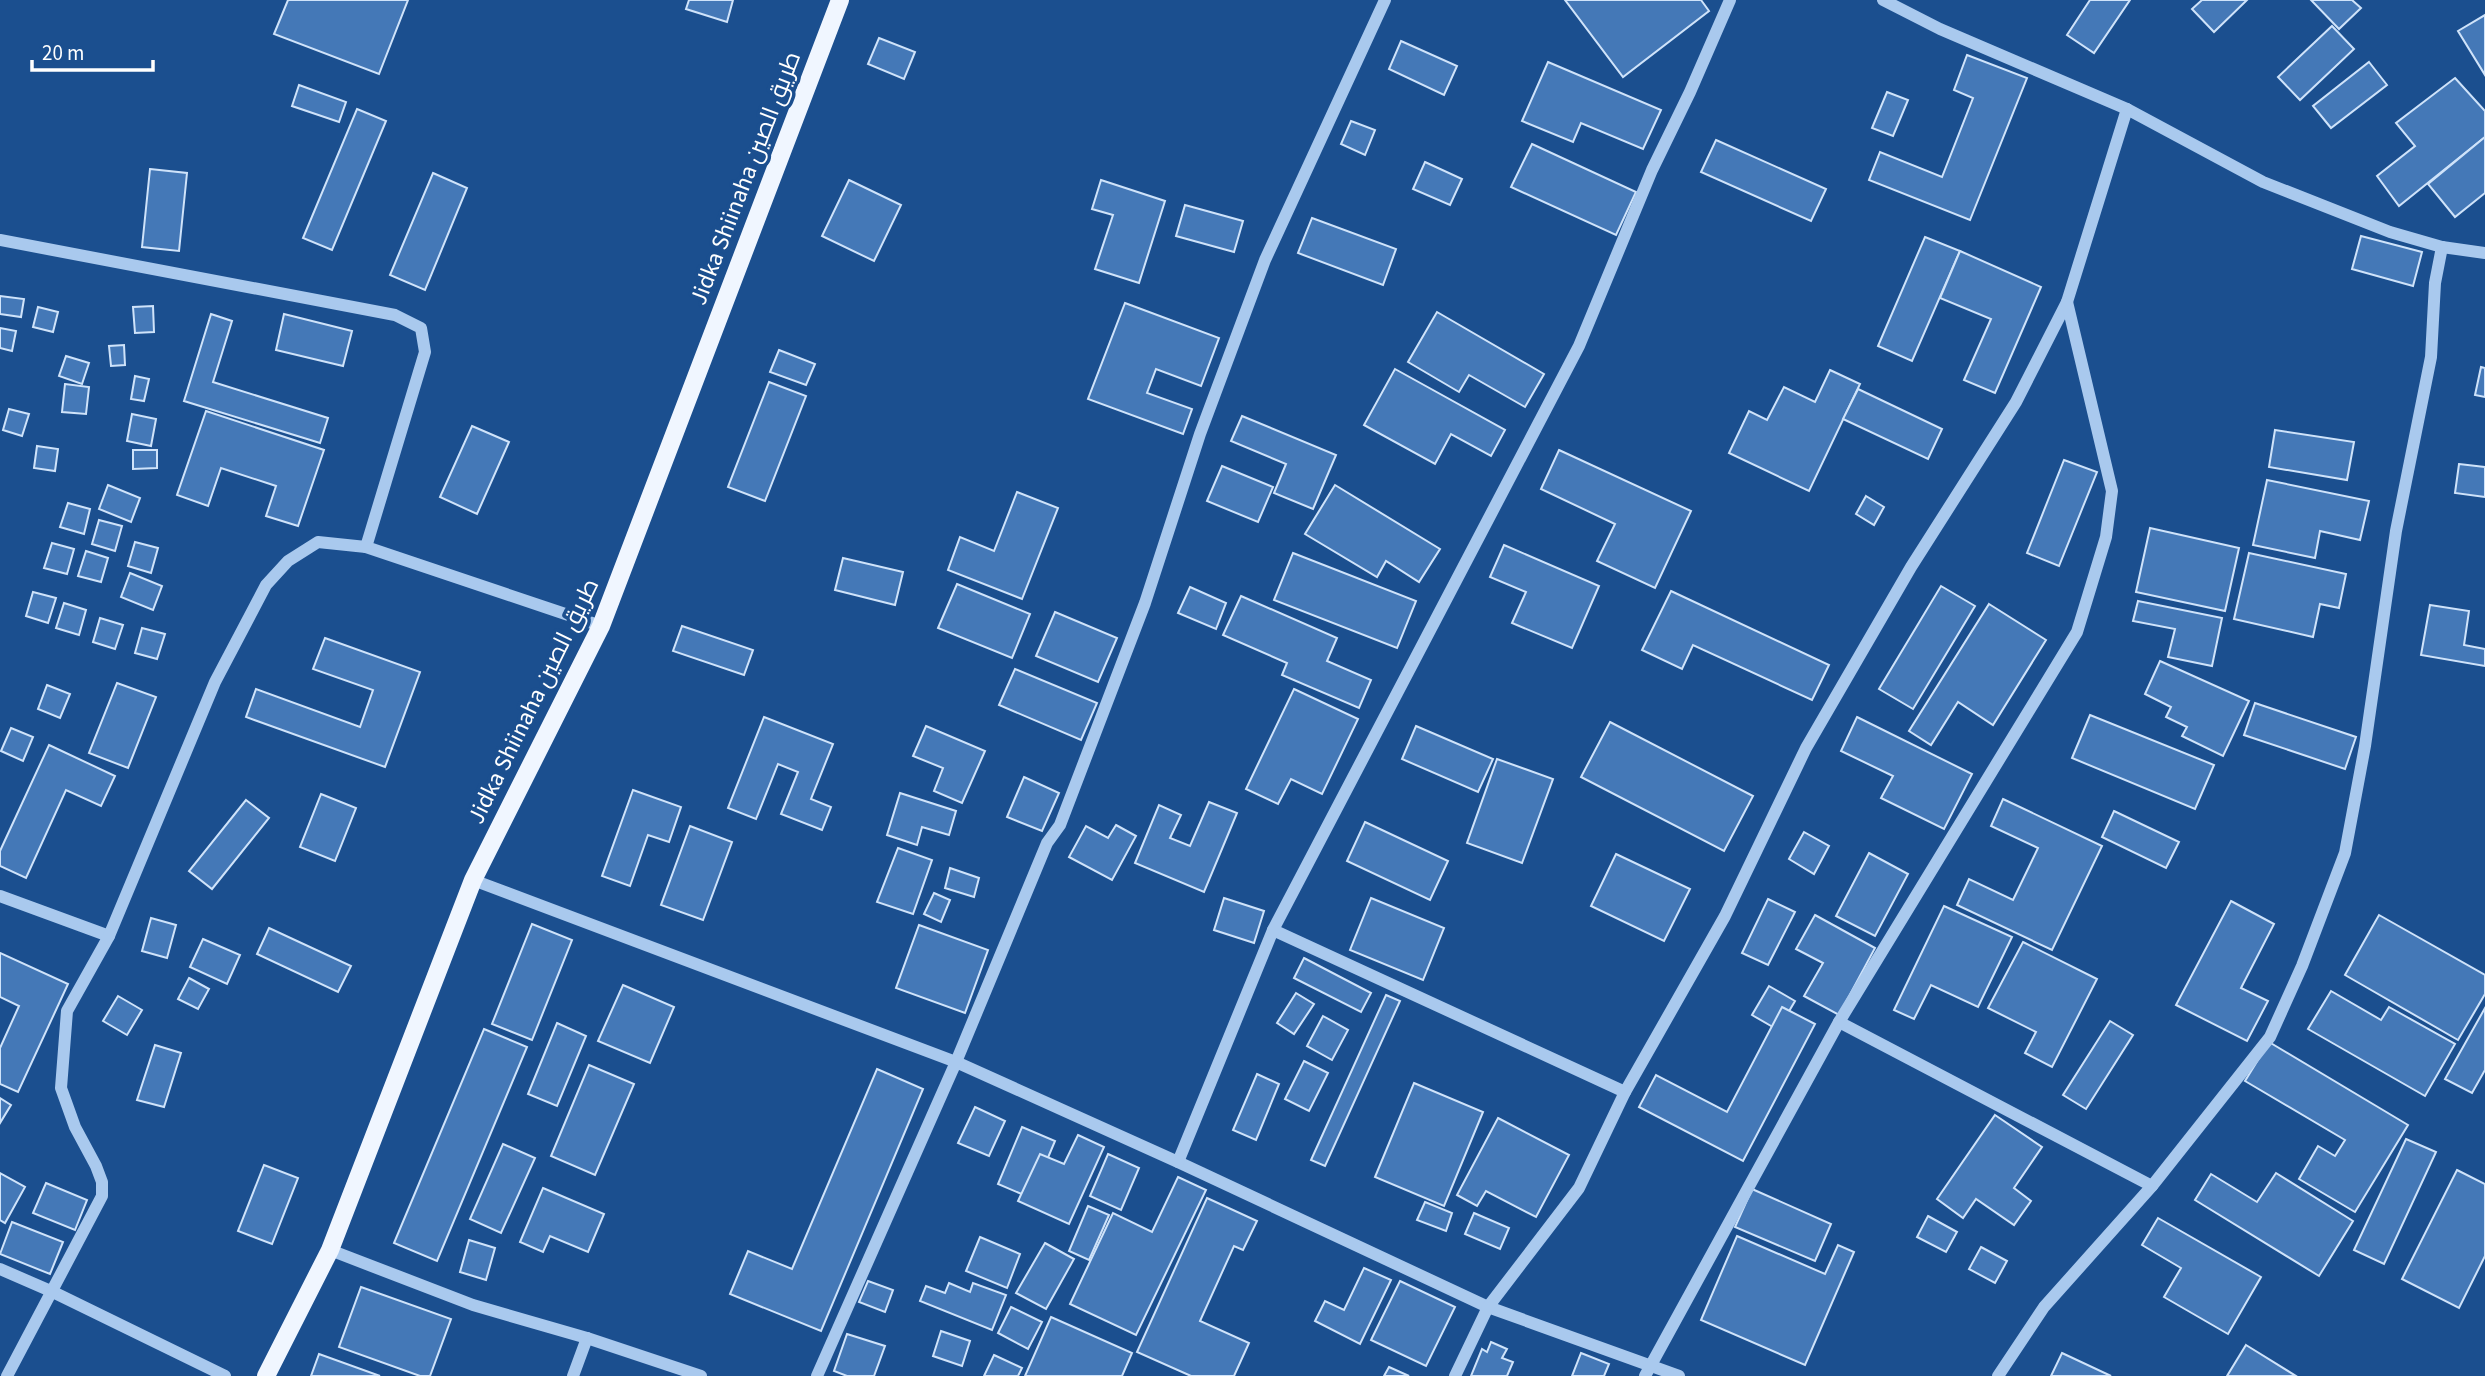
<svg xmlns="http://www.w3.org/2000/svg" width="2485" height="1376" font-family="'Source Sans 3',Cairo,sans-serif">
<rect width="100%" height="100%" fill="#1b4f8f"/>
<g fill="#4478b7" stroke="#cfe3fa" stroke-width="2">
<path d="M288 0H408L379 74 274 34Z"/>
<path d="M689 0H733L727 22 686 9Z"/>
<path d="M1565 0H1701L1709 11 1623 77Z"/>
<path d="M2090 0H2130L2094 53 2067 35Z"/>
<path d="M2202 0H2247L2214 32 2192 9Z"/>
<path d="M2311 0H2352L2361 8 2339 29Z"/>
<path d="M2485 15V75L2458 31Z"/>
<path d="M2332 26 2354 49 2300 100 2278 77Z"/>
<path d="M879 38 915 52 904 79 868 64Z"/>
<path d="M1401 41 1457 66 1444 95 1389 69Z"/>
<path d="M1967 55 2027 78 1970 220 1869 180 1880 152 1942 177 1973 98 1954 90Z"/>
<path d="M1548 62 1661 110 1643 149 1581 123 1573 142 1522 121Z"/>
<path d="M2369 62 2387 85 2331 128 2313 106Z"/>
<path d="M2455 78 2485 111V137L2399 206 2377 176 2415 146 2396 123Z"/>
<path d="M299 85 346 102 339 122 292 106Z"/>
<path d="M1887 92 1908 100 1893 136 1872 128Z"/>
<path d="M357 109 386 121 332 250 303 238Z"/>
<path d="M1351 121 1375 130 1365 155 1341 144Z"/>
<path d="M2485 137V193L2455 217 2428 184Z"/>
<path d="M1716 140 1826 189 1811 221 1701 172Z"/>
<path d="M1532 144 1636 192 1616 235 1511 187Z"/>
<path d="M1425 162 1462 179 1450 205 1413 189Z"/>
<path d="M150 169 187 173 179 251 142 247Z"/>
<path d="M433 173 467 188 425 290 390 275Z"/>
<path d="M849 180 901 205 874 261 822 236Z"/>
<path d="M1101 180 1165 201 1139 283 1095 269 1113 215 1092 209Z"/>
<path d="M1185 205 1243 221 1234 252 1176 236Z"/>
<path d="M1312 218 1396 249 1383 285 1298 253Z"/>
<path d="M2361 236 2422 252 2413 286 2352 269Z"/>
<path d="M1925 237 1960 251 1912 361 1878 346Z"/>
<path d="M1960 251 2041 287 1995 393 1964 380 1991 319 1940 298Z"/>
<path d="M0 296 24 299 21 317 0 314Z"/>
<path d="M1125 303 1219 338 1201 386 1156 369 1147 393 1192 409 1183 434 1088 399Z"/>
<path d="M153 306 154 332 135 333 133 307Z"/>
<path d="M38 307 58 312 53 332 33 327Z"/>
<path d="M1437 312 1544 374 1525 407 1469 375 1459 392 1408 362Z"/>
<path d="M211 314 232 321 213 382 328 418 320 443 184 401Z"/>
<path d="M284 314 352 331 343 366 276 350Z"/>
<path d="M0 328 16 331 12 351 0 348Z"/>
<path d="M124 345 125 365 111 366 109 346Z"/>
<path d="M779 350 815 364 806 385 770 372Z"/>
<path d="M66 356 89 363 82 384 59 376Z"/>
<path d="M2481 367 2485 368V397L2475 395Z"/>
<path d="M1395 369 1505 430 1491 456 1451 434 1435 464 1364 425Z"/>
<path d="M1830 370 1860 384 1809 491 1729 453 1749 411 1767 420 1784 387 1815 402Z"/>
<path d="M135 376 149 379 144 401 131 399Z"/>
<path d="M769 382 806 396 765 501 728 487Z"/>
<path d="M65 384 89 387 86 414 62 412Z"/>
<path d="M1858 389 1942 429 1928 459 1843 419Z"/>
<path d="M9 409 29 414 22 436 3 430Z"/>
<path d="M206 411 324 450 298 526 266 516 276 486 221 468 208 506 177 495Z"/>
<path d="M132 414 156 419 151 446 127 441Z"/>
<path d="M1242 416 1336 455 1313 509 1274 493 1286 464 1231 441Z"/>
<path d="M472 426 509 442 477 514 440 497Z"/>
<path d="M2275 430 2354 442 2347 480 2269 467Z"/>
<path d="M37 446 58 449 55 471 34 468Z"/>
<path d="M133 450H157V468L133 469Z"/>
<path d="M1559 450 1691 511 1655 588 1597 561 1615 524 1541 489Z"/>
<path d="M2064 460 2097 472 2059 566 2027 553Z"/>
<path d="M2459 464 2485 467V497L2455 493Z"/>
<path d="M1222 466 1273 487 1258 522 1207 501Z"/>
<path d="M2267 480 2369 501 2360 540 2320 531 2315 558 2253 545Z"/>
<path d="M108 485 140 498 131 522 99 509Z"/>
<path d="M1335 485 1440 549 1419 582 1386 561 1377 577 1305 534Z"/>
<path d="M1017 492 1058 508 1022 599 948 570 960 537 994 551Z"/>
<path d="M1866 496 1884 507 1874 525 1856 514Z"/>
<path d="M68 503 90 509 84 534 60 527Z"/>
<path d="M99 520 122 526 115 551 92 544Z"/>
<path d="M2150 528 2239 548 2225 611 2136 592Z"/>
<path d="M135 542 158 548 151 573 128 566Z"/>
<path d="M52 543 74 549 67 574 44 568Z"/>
<path d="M1504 545 1599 586 1572 648 1512 623 1526 592 1490 577Z"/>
<path d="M86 551 108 558 101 582 78 576Z"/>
<path d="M1293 553 1416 601 1397 648 1274 600Z"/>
<path d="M2249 553 2346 574 2339 608 2320 604 2313 637 2234 619Z"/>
<path d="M843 558 903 572 895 605 835 590Z"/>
<path d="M130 573 162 586 153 610 121 597Z"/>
<path d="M957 584 1030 614 1012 658 938 628Z"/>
<path d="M1941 586 1975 606 1913 709 1879 689Z"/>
<path d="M1190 587 1226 603 1216 629 1178 613Z"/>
<path d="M1671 591 1829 665 1812 700 1693 645 1682 669 1642 650Z"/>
<path d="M33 592 56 598 48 623 26 616Z"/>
<path d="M1241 596 1337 638 1327 661 1371 680 1359 708 1282 675 1287 663 1223 635Z"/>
<path d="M2138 601 2222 618 2212 666 2168 657 2175 629 2133 621Z"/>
<path d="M64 603 86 610 79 635 56 628Z"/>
<path d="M1989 604 2046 640 1993 725 1958 702 1931 745 1909 731Z"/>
<path d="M2430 605 2469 611 2464 645 2485 649V666L2421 655Z"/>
<path d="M1055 612 1117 638 1098 682 1036 656Z"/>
<path d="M100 618 123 625 115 649 93 642Z"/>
<path d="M682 626 753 650 744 675 673 651Z"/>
<path d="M142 628 165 634 157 659 135 653Z"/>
<path d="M325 638 420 672 385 767 246 717 256 689 360 727 373 690 313 669Z"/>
<path d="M2160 661 2249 701 2223 756 2182 736 2187 727 2166 717 2171 707 2145 694Z"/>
<path d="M1015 669 1097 703 1081 740 999 705Z"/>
<path d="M117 683 156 697 128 768 89 753Z"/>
<path d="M47 685 70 694 60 718 38 709Z"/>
<path d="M1294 689 1358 719 1322 794 1291 779 1278 804 1246 789Z"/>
<path d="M2255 703 2356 737 2345 769 2244 735Z"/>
<path d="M2090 715 2214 765 2195 809 2072 758Z"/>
<path d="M764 717 833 744 811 799 831 807 822 830 781 814 798 772 778 764 756 819 728 808Z"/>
<path d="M1857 717 1972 774 1944 829 1881 798 1893 776 1841 751Z"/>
<path d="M1610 722 1753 796 1724 851 1581 777Z"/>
<path d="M926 726 985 751 962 803 934 791 943 768 913 756Z"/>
<path d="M1416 726 1493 759 1478 792 1402 759Z"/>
<path d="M11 728 33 737 23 761 1 751Z"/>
<path d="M49 745 115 776 101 806 66 790 26 878 0 866V851Z"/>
<path d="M1497 759 1553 779 1522 863 1467 843Z"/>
<path d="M1024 777 1059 793 1042 831 1007 817Z"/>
<path d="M633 790 681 807 669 842 648 835 630 886 602 876Z"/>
<path d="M900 793 956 811 949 835 922 827 917 845 887 835Z"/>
<path d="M321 794 356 808 335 861 300 847Z"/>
<path d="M2003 799 2102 846 2052 950 1957 905 1969 879 2013 900 2038 848 1991 826Z"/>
<path d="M246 800 269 818 212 889 189 871Z"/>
<path d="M1209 802 1237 813 1204 892 1135 863 1159 805 1181 815 1170 838 1190 846Z"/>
<path d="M2114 811 2179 842 2166 868 2102 837Z"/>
<path d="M1365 822 1448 861 1430 900 1347 861Z"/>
<path d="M1116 825 1136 836 1112 880 1069 857 1086 826 1108 838Z"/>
<path d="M690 826 732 842 703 920 661 905Z"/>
<path d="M1804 832 1829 846 1814 874 1789 859Z"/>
<path d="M898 848 932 860 913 914 877 902Z"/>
<path d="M1869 853 1908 874 1875 936 1836 916Z"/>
<path d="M1616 854 1690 889 1664 941 1591 906Z"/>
<path d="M950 868 979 878 974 897 945 888Z"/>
<path d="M934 893 950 900 941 922 924 914Z"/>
<path d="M1224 898 1264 911 1254 943 1214 930Z"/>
<path d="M1371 898 1444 928 1423 980 1350 950Z"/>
<path d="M1768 899 1795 912 1768 965 1742 953Z"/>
<path d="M2231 901 2274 924 2241 988 2268 1001 2247 1041 2176 1005Z"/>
<path d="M1944 906 2012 937 1978 1007 1931 985 1914 1019 1894 1010Z"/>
<path d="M1815 915 1875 948 1839 1015 1804 996 1823 963 1796 949Z"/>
<path d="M2379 915 2485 975V994L2458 1040 2345 975Z"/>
<path d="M151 918 176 925 167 958 142 951Z"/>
<path d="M532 924 572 940 532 1040 492 1024Z"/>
<path d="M919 925 988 950 965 1013 896 988Z"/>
<path d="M269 928 351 966 338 992 257 954Z"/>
<path d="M203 939 240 955 227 984 190 967Z"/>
<path d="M2023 942 2097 979 2052 1067 2025 1053 2036 1032 1988 1008Z"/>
<path d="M0 953 68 984 18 1092 0 1084V1048L19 1006 0 997Z"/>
<path d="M1304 958 1371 993 1361 1012 1294 978Z"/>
<path d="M189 978 209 989 198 1009 178 999Z"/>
<path d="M623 985 674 1007 650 1063 598 1041Z"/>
<path d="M1769 986 1795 1001 1778 1030 1752 1015Z"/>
<path d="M2331 991 2381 1020 2389 1007 2455 1044 2425 1096 2308 1029Z"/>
<path d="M1296 993 1314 1004 1294 1034 1277 1023Z"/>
<path d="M1386 995 1400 1001 1325 1166 1311 1160Z"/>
<path d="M118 996 142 1010 127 1035 103 1021Z"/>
<path d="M1782 1007 1815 1024 1743 1161 1639 1107 1656 1075 1727 1112Z"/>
<path d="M2485 1008V1070L2472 1093 2445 1079Z"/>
<path d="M1323 1016 1348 1030 1332 1060 1307 1046Z"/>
<path d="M2110 1021 2133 1035 2086 1109 2063 1095Z"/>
<path d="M557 1023 586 1036 557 1106 528 1094Z"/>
<path d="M484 1029 527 1047 437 1261 394 1243Z"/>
<path d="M2269 1042 2408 1125 2355 1212 2299 1179 2318 1146 2335 1156 2345 1140 2245 1081Z"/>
<path d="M155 1045 181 1053 164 1107 137 1100Z"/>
<path d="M1304 1061 1328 1073 1309 1111 1285 1099Z"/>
<path d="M589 1065 634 1084 595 1175 551 1156Z"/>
<path d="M877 1069 923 1089 821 1331 730 1294 748 1251 792 1269Z"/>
<path d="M1257 1074 1279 1084 1256 1140 1233 1130Z"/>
<path d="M1414 1083 1483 1112 1444 1206 1375 1177Z"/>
<path d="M0 1098 11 1105 0 1123Z"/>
<path d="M975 1107 1005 1121 989 1156 958 1143Z"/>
<path d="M1995 1115 2042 1147 2014 1188 2031 1201 2014 1225 1976 1199 1963 1218 1937 1199Z"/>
<path d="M1498 1118 1569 1155 1536 1217 1486 1191 1477 1206 1457 1195Z"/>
<path d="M1022 1127 1055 1141 1031 1198 998 1184Z"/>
<path d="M1078 1135 1104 1147 1069 1224 1018 1201 1040 1154 1064 1164Z"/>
<path d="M2406 1139 2436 1152 2384 1264 2354 1250Z"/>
<path d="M503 1144 535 1158 501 1233 470 1219Z"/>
<path d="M1108 1154 1139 1168 1121 1210 1090 1196Z"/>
<path d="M264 1165 298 1178 272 1244 238 1231Z"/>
<path d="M2457 1170 2485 1184V1256L2459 1308 2402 1279Z"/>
<path d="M0 1173 25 1187 5 1223 0 1220Z"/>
<path d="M2276 1173 2353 1221 2319 1276 2195 1200 2211 1174 2257 1202Z"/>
<path d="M1178 1177 1206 1190 1136 1335 1070 1304 1113 1213 1152 1232Z"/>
<path d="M46 1183 87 1200 75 1230 33 1213Z"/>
<path d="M543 1188 604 1214 588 1252 550 1236 543 1252 520 1242Z"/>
<path d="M1752 1189 1831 1224 1815 1261 1735 1227Z"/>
<path d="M1207 1198 1257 1221 1243 1250 1234 1246 1200 1321 1249 1343 1234 1376H1191L1137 1352Z"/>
<path d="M1425 1202 1452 1213 1446 1231 1417 1220Z"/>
<path d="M1088 1206 1109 1215 1089 1260 1069 1251Z"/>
<path d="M1474 1213 1509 1228 1500 1249 1465 1234Z"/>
<path d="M1928 1216 1957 1232 1946 1252 1917 1237Z"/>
<path d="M2158 1218 2261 1277 2228 1334 2164 1297 2181 1268 2142 1245Z"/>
<path d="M12 1222 63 1242 50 1274 0 1254Z"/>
<path d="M1737 1236 1825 1274 1838 1245 1854 1252 1805 1365 1701 1320Z"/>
<path d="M980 1237 1020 1254 1007 1288 966 1271Z"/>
<path d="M469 1240 495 1248 486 1280 460 1272Z"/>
<path d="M1045 1243 1074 1259 1046 1309 1016 1293Z"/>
<path d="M1981 1247 2007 1261 1995 1283 1969 1269Z"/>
<path d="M1364 1268 1391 1280 1360 1344 1315 1321 1325 1301 1344 1310Z"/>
<path d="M868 1281 893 1290 885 1312 859 1302Z"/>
<path d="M1400 1281 1455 1307 1426 1366 1371 1340Z"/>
<path d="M949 1283 970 1292 973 1283 1006 1295 992 1330 920 1301 926 1286 945 1293Z"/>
<path d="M361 1287 451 1319 430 1376H420L339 1347Z"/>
<path d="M1011 1307 1042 1322 1028 1349 998 1333Z"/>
<path d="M1051 1317 1132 1353 1122 1376H1025Z"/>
<path d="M941 1331 970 1341 962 1366 933 1356Z"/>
<path d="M847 1334 885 1346 874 1376H847L834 1371Z"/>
<path d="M1491 1342 1507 1349 1502 1358 1513 1362 1507 1376H1471L1482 1349 1487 1352Z"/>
<path d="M2246 1345 2296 1376H2227Z"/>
<path d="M1581 1353 1609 1364 1604 1376H1572Z"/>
<path d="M2062 1353 2111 1376H2051Z"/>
<path d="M319 1354 380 1376H311Z"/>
<path d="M994 1355 1022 1368 1018 1376H984Z"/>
<path d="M1389 1367 1409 1376H1384Z"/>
</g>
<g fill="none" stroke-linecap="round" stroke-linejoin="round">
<g stroke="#a9c9ee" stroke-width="12">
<path d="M1883 0 1940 29 2127 109 2263 182 2390 232 2442 247 2485 253"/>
<path d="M0 240 395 315 421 328 425 352 366 547 601 626"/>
<path d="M473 880 956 1062 1178 1162 1488 1307 1679 1376"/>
<path d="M0 896 109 936"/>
<path d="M1273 930 1625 1092"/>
<path d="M1839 1022 2152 1186"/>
<path d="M1178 1162 1273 930 1579 346 1652 170 1690 92 1730 0"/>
<path d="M330 1250 473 1305 587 1338 701 1376"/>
<path d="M0 1269 53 1292 225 1376"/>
<path d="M7 1376 102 1196V1182L96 1166 75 1127 61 1088 67 1011 109 936 215 682 266 585 288 561 318 542 366 547"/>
<path d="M573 1376 587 1338"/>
<path d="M817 1376 956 1062 1047 843 1060 825 1145 603 1200 434 1265 260 1385 0"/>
<path d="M1455 1376 1488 1307 1579 1188 1625 1092 1725 916 1806 748 1911 567 2016 402 2067 302 2127 109"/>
<path d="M1645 1376 1839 1022 2077 632 2106 537 2112 491 2067 302"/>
<path d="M1998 1376 2044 1307 2152 1186 2270 1037 2302 966 2345 853 2365 746 2396 531 2431 357 2435 283 2442 247"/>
</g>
<path stroke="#f0f6ff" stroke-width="18" d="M266 1376 330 1250 473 880 601 626 840 0"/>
</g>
<g text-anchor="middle" stroke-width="7" stroke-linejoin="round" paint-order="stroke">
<g font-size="24" fill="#fff" stroke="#1b4f8f">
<text transform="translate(745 178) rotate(-69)" y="8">Jidka Shiinaha طريق الصين</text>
<text transform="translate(533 701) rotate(-64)" y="8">Jidka Shiinaha طريق الصين</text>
</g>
</g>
<path d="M32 60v10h121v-10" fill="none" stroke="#ffffff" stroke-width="3.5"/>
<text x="42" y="60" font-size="21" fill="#ffffff" stroke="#1b4f8f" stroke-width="5" paint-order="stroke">20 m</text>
</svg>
